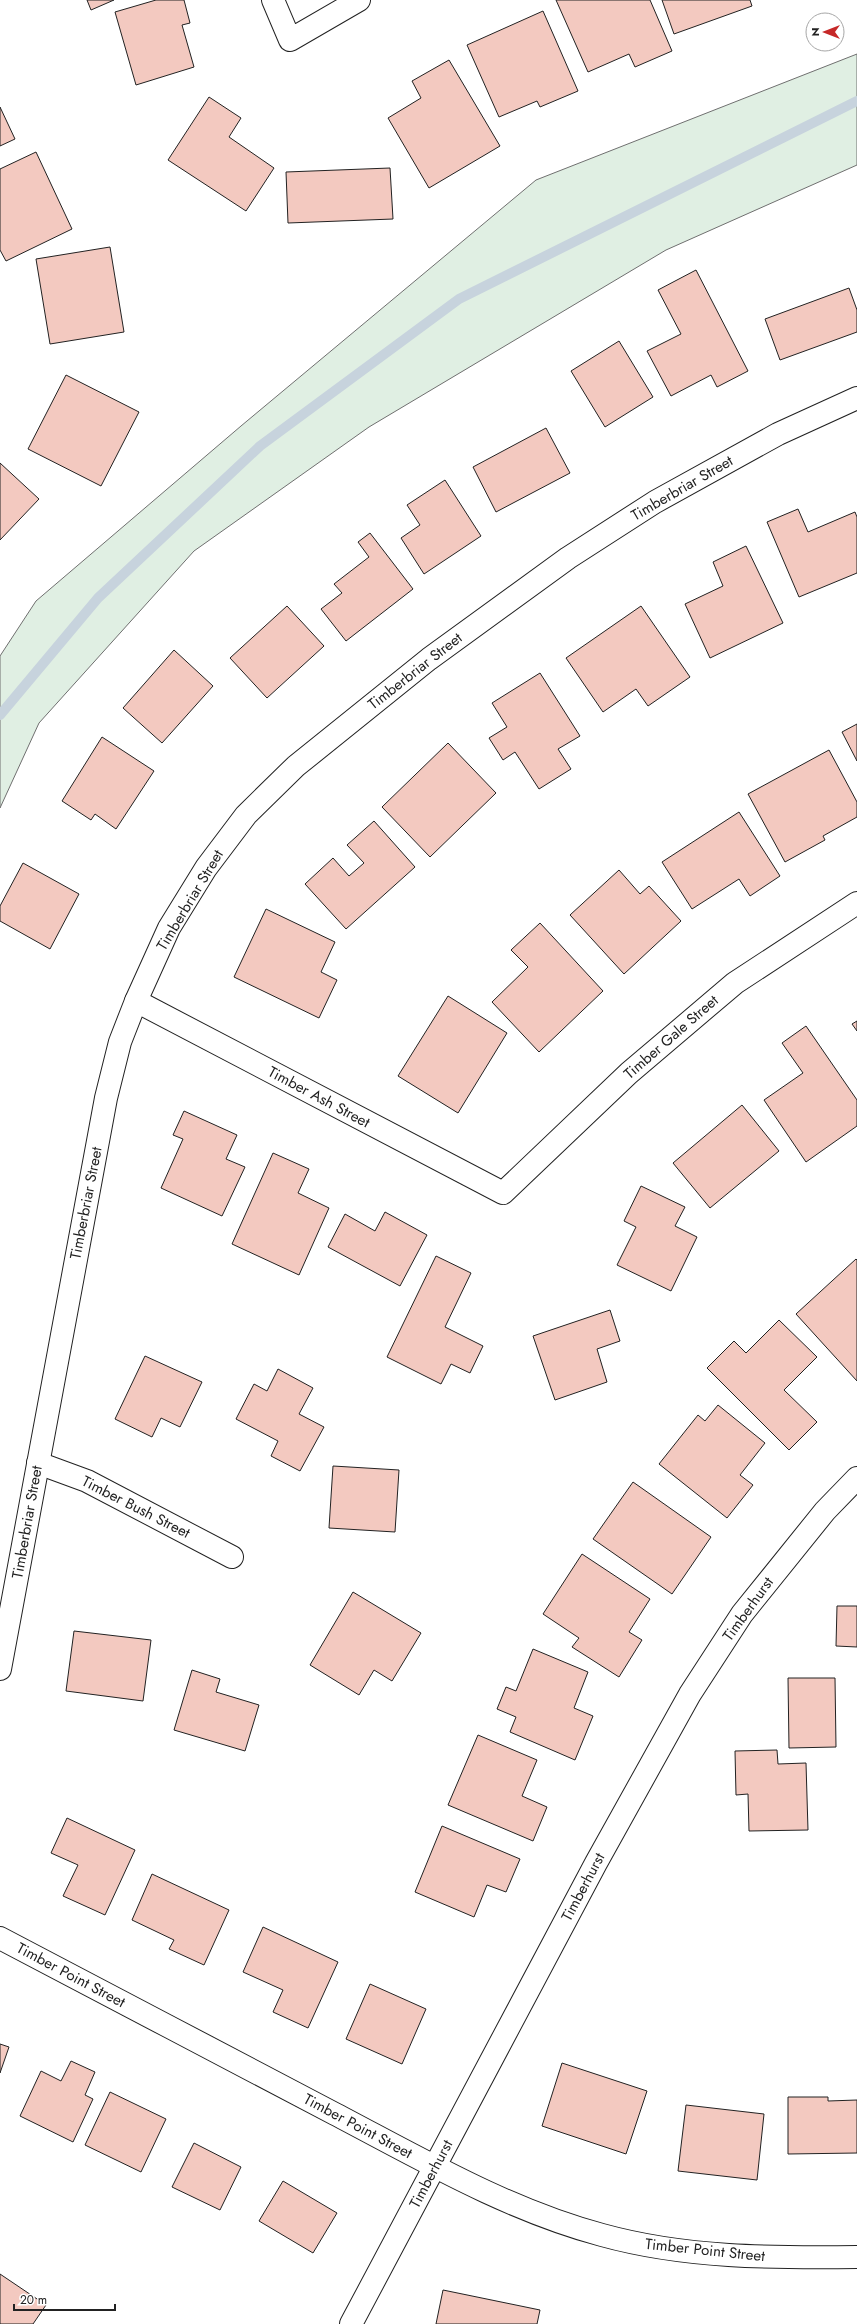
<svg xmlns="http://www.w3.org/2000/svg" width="857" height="2324" font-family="Jost,sans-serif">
<rect width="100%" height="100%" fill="#fff"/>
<path fill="#e0efe3" stroke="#6f6f6f" d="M857 54V165L666 250 369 427 194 551 39 723 0 808V656L36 601 241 426 536 180Z"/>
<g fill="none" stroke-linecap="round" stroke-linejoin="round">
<path stroke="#c7d3dd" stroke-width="10" d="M0 715 98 598 260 446 459 299 857 101"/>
</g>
<g fill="#f3c9c0" stroke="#222">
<path d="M87 0H114L91 10Z"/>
<path d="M156 0H184L190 23 182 25 194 67 136 85 115 12Z"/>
<path d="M556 0H650L672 51 635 67 629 54 588 72Z"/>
<path d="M662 0H750L752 6 674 34Z"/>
<path d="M543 11 578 91 540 107 537 101 499 117 467 45Z"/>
<path d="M449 60 500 146 429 188 388 118 421 98 412 81Z"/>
<path d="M209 97 241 118 229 137 274 168 246 211 168 160Z"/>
<path d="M0 107 15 139 0 146Z"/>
<path d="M36 152 72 229 6 261 0 250V169Z"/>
<path d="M390 168 393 219 288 223 286 172Z"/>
<path d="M110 247 124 332 50 344 36 259Z"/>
<path d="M696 270 748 371 717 387 711 375 671 396 647 351 681 334 658 290Z"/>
<path d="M849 288 857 310V332L780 360 765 319Z"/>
<path d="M619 341 653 397 605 427 571 371Z"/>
<path d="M66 375 139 412 101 486 28 449Z"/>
<path d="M546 428 570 473 496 512 473 467Z"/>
<path d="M0 463 39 499 0 540Z"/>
<path d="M445 480 481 536 424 574 401 538 420 525 407 505Z"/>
<path d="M798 509 808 532 855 512 857 517V573L799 597 767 522Z"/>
<path d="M370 533 413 589 346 641 321 609 342 593 334 584 369 557 358 542Z"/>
<path d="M746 546 783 623 710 658 685 604 723 586 713 562Z"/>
<path d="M287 606 324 646 267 698 230 658Z"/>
<path d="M641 606 690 677 648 706 636 689 603 712 566 658Z"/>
<path d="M174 650 213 686 162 743 123 708Z"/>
<path d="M540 673 580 736 558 749 571 769 539 789 515 752 503 760 489 738 507 727 492 703Z"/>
<path d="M857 724V761L842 732Z"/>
<path d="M102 737 154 771 116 829 95 814 91 820 62 801Z"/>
<path d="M448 743 496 793 430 857 382 807Z"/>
<path d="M829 750 857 802V817L823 836 825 840 785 862 748 794Z"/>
<path d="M739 812 780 876 750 896 739 879 692 909 662 862Z"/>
<path d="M374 821 415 867 346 929 305 884 333 858 349 876 364 863 347 845Z"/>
<path d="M23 863 79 894 50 949 0 921V906Z"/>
<path d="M619 870 640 894 649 886 681 921 624 974 570 915Z"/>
<path d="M266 909 335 942 321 972 337 980 319 1018 234 977Z"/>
<path d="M540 923 603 991 539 1052 492 1002 528 967 511 950Z"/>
<path d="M448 996 507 1033 458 1113 398 1076Z"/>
<path d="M857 1021V1031L852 1024Z"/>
<path d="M806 1026 857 1100V1126L806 1162 764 1100 803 1073 782 1043Z"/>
<path d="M742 1105 779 1151 710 1208 673 1163Z"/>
<path d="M184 1111 237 1135 226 1159 245 1167 222 1216 161 1188 183 1139 173 1135Z"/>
<path d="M273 1153 309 1169 298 1193 329 1208 299 1275 232 1244Z"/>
<path d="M641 1186 685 1207 675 1226 697 1237 671 1291 617 1265 636 1227 624 1221Z"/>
<path d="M385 1212 427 1235 400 1286 328 1247 345 1214 375 1231Z"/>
<path d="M436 1256 471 1273 445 1327 483 1346 470 1373 451 1364 441 1384 387 1357Z"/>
<path d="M856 1259 857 1260V1381L796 1314Z"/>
<path d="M610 1310 620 1341 597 1349 607 1382 555 1400 533 1336Z"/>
<path d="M779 1320 817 1357 784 1390 817 1422 789 1450 707 1368 734 1341 746 1353Z"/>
<path d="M145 1356 202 1382 180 1427 161 1418 152 1437 115 1419Z"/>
<path d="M278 1369 313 1388 299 1414 324 1427 300 1471 271 1456 278 1441 236 1419 254 1384 267 1391Z"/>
<path d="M718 1405 765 1443 740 1475 753 1485 727 1518 659 1464 698 1415 705 1421Z"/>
<path d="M333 1466 399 1470 395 1532 329 1528Z"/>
<path d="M633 1482 711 1537 672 1594 593 1539Z"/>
<path d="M582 1554 650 1599 629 1632 642 1640 619 1677 572 1647 579 1638 543 1614Z"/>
<path d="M353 1592 421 1633 392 1681 374 1670 359 1695 310 1665Z"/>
<path d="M837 1606H857V1647L836 1646Z"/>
<path d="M74 1631 151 1640 143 1701 66 1691Z"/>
<path d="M533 1649 588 1672 574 1708 593 1716 575 1760 510 1732 516 1717 497 1709 506 1687 516 1691Z"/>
<path d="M192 1670 220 1679 216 1692 259 1705 245 1751 174 1730Z"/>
<path d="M788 1678H835L836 1747 789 1748Z"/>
<path d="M478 1735 537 1760 522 1796 547 1807 533 1841 448 1805Z"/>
<path d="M777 1750 778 1764 806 1763 808 1830 749 1831 748 1794 736 1795 735 1751Z"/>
<path d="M67 1818 135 1850 105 1915 63 1896 78 1865 51 1853Z"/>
<path d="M442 1826 520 1859 506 1892 487 1885 474 1917 415 1892Z"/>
<path d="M152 1874 229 1910 204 1965 169 1949 174 1940 132 1920Z"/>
<path d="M263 1927 338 1962 308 2028 273 2012 283 1990 243 1972Z"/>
<path d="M370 1984 426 2009 402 2064 346 2039Z"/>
<path d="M0 2044 9 2047 0 2073Z"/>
<path d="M71 2061 95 2072 85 2095 93 2099 73 2142 20 2116 41 2071 61 2081Z"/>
<path d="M562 2063 647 2091 626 2154 542 2126Z"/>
<path d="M110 2092 166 2119 141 2172 85 2145Z"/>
<path d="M788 2097H828V2101L857 2100V2153L788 2154Z"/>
<path d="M686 2105 764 2114 757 2180 678 2171Z"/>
<path d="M194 2143 241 2167 220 2210 172 2187Z"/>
<path d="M283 2181 337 2213 313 2253 259 2221Z"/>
<path d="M0 2274 46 2305 33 2324H0Z"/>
<path d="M443 2290 540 2310 537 2324H436Z"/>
</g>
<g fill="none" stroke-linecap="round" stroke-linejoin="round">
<g stroke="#222" stroke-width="24">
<g id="street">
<path d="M273 0 290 40 359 0"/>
<path d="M136 1001 503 1193 629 1073 735 983 857 903"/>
<path d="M38 1463 87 1481 232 1557"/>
<path d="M0 1669 106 1098 120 1042 136 1001 169 928 206 868 246 815 296 766 429 659 568 558 655 502 778 434 857 398"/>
<path d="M0 1938C112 1997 223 2055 335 2114 421 2159 508 2210 602 2235 685 2258 772 2258 857 2257"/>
<path d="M351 2324 596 1863 690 1694 742 1614 825 1511 857 1478"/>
</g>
</g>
<use href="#street" stroke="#fff" stroke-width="22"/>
</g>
<g text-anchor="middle" stroke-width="3" stroke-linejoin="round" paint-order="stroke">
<g font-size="15" fill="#222" stroke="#fff">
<text transform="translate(682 488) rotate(-30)" y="5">Timberbriar Street</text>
<text transform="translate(415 671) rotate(-38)" y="5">Timberbriar Street</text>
<text transform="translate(190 900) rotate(-59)" y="5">Timberbriar Street</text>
<text transform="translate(671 1037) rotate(-41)" y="5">Timber Gale Street</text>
<text transform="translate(319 1097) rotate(28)" y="5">Timber Ash Street</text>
<text transform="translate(86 1203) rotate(-79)" y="5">Timberbriar Street</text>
<text transform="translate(136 1507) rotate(27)" y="5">Timber Bush Street</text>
<text transform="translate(27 1522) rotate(-80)" y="5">Timberbriar Street</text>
<text transform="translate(748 1609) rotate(-54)" y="5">Timberhurst</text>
<text transform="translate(583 1887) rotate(-62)" y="5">Timberhurst</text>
<text transform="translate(71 1975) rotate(28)" y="5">Timber Point Street</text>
<text transform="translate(358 2126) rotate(28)" y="5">Timber Point Street</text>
<text transform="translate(431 2174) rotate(-62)" y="5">Timberhurst</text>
<text transform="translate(705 2250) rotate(6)" y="5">Timber Point Street</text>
</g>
</g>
<g transform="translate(825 32) rotate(270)"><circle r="19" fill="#ffffff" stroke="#a7a7a7"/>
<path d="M0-3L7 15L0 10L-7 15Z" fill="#c62828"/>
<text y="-6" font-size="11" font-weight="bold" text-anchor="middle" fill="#222222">N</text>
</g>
<path d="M14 2304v6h101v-6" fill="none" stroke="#222222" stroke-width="2"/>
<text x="20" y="2304" font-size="12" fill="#222222" stroke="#ffffff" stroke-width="3" paint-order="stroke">20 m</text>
</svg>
